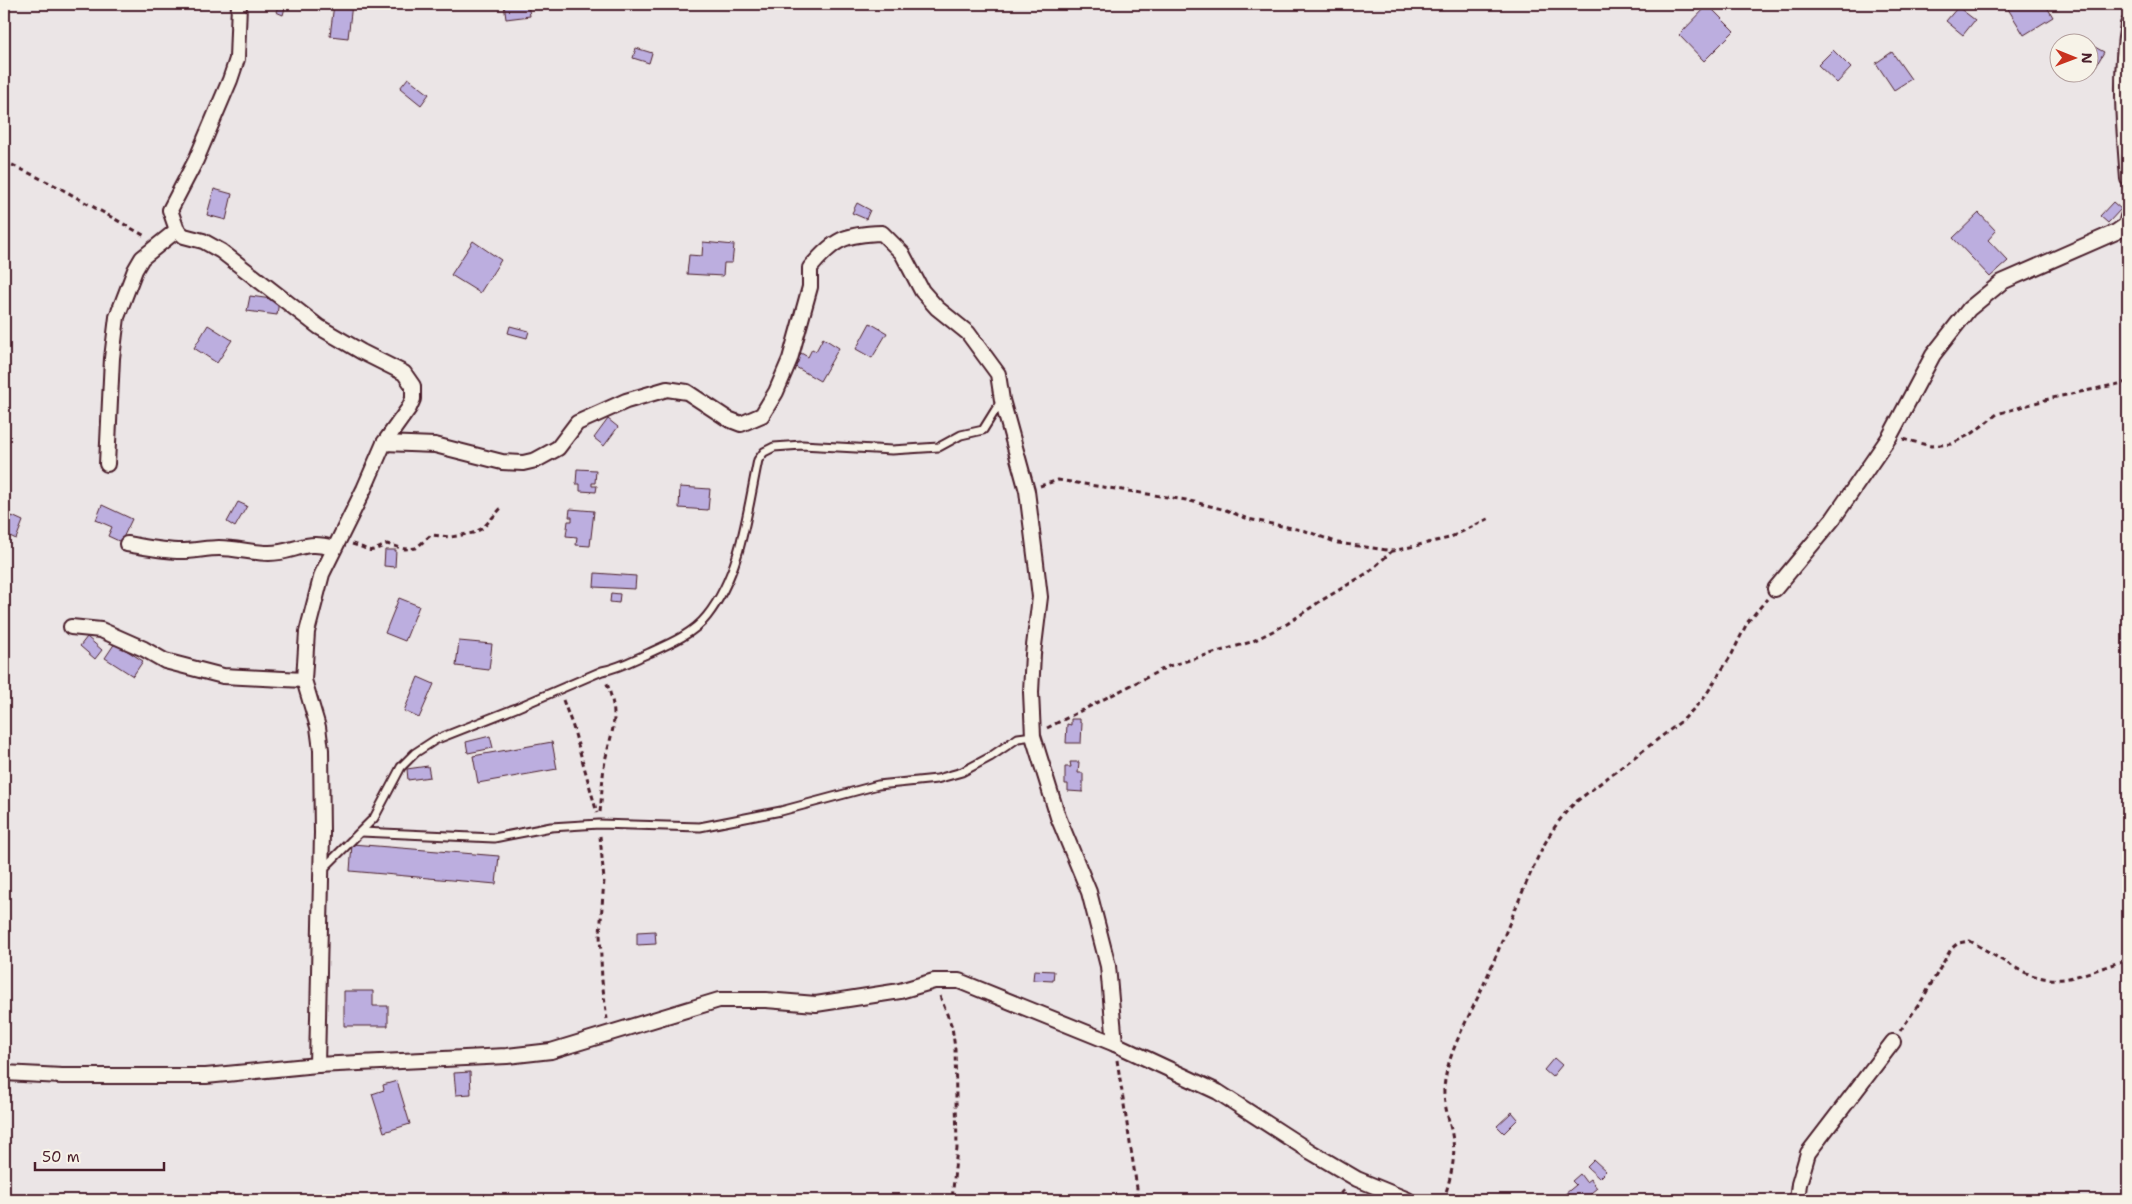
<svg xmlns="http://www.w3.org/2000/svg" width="2132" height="1204" font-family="'Shantell Sans',sans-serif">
<rect width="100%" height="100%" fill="#ebe5e6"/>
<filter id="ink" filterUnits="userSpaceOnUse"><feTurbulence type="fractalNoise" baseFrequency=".02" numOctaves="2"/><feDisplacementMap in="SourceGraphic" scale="10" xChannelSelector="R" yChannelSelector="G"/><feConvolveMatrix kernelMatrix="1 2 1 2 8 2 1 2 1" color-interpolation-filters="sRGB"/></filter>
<g filter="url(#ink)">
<g fill="#bcaedf" stroke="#4a1f2b">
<path d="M279 4H286L283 15 276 12Z"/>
<path d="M334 4H352L348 38 330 36Z"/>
<path d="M504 4H528L530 16 506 19Z"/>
<path d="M2005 4H2045L2053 17 2024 35Z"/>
<path d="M1708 5 1734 31 1704 61 1679 35Z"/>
<path d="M1958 7 1975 20 1963 35 1946 21Z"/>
<path d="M2091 45 2104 52 2093 71 2090 69Z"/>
<path d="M636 48 652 53 649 63 633 58Z"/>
<path d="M1833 50 1851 68 1837 83 1818 65Z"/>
<path d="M1892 52 1911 79 1894 90 1876 63Z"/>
<path d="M408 78 429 94 421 105 400 88Z"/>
<path d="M214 189 232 194 226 220 207 215Z"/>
<path d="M2113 202 2121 209 2108 223 2100 216Z"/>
<path d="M857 203 870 210 866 219 852 213Z"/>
<path d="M1979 213 1996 231 1988 240 2008 261 1990 277 1953 238Z"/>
<path d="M473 241 501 260 480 293 451 275Z"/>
<path d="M703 242 734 245 732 263H724L723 276 687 274 689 255 702 256Z"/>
<path d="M250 296 279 300 277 315 247 311Z"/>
<path d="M870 323 887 333 872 358 856 349Z"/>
<path d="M208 325 232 340 217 363 194 348Z"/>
<path d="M510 326 529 331 527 338 508 333Z"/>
<path d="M823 338 839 348 820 381 794 366 801 353 808 357 812 349 816 351Z"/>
<path d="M608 419 618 427 604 446 594 438Z"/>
<path d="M577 469 596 470 595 483H592V486H597L596 492 580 491V484H576Z"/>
<path d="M680 487 710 489 708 510 679 508Z"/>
<path d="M238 502 247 506 235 527 227 522Z"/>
<path d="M102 505 132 519 121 542 108 536 112 527 96 520Z"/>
<path d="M570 509 594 511 590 546 576 545 577 537 566 536 568 521H572V517H569Z"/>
<path d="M12 516 23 521 16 539 4 533Z"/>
<path d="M385 550H396L395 567 384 566Z"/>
<path d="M595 573 636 576 635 589 594 587Z"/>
<path d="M611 593 620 594 619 603 610 602Z"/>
<path d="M399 598 419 606 405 641 385 633Z"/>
<path d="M87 637 102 650 95 659 80 646Z"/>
<path d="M459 641 492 644 489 670 456 666Z"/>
<path d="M115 643 143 661 133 676 105 658Z"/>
<path d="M418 677 434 684 419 718 404 711Z"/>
<path d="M1071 719H1080V723H1082L1081 743H1066L1067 724 1071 725Z"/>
<path d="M490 736 493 748 468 753 466 742Z"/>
<path d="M552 742 557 769 478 783 473 756Z"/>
<path d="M1070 762H1079L1078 773H1083V792L1068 791V784H1065V767H1071Z"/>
<path d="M428 766 430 777 408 780 407 769Z"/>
<path d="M352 844 499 856 496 884 350 871Z"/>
<path d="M655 931 656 944 637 945V932Z"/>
<path d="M1034 970 1054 971 1053 981 1033 980Z"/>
<path d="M344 991H373V1006H388V1026H344Z"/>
<path d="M1554 1058 1562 1065 1552 1077 1544 1070Z"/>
<path d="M470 1072 471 1094 456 1095 454 1073Z"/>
<path d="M397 1081 410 1124 384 1132 372 1094 384 1090 383 1085Z"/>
<path d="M1512 1112 1518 1119 1504 1133 1497 1126Z"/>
<path d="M1594 1160 1606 1171 1599 1178 1587 1167Z"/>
<path d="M1580 1174 1586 1182 1590 1179 1597 1188 1591 1193 1593 1196 1588 1200H1570L1565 1194 1576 1185 1572 1181Z"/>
</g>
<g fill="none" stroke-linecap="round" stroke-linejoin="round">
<g stroke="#4a1f2b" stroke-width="11">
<g id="service">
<path d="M361 832 494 838 551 827 599 824 700 827 781 811 878 785 937 779 962 772 990 757 1018 738 1033 736"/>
<path d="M323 869 374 818 401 767 415 753 435 740 516 708 602 671C619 668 633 660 649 653 669 644 693 634 707 616 741 573 747 512 758 460L764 452 774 447 802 445 892 450 939 447 961 435 983 430 1001 401"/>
</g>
</g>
<g stroke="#4a1f2b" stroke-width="18">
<g id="minor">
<path d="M239 4 237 59 230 80 196 160 170 210 177 230 184 236 203 241 221 251 319 327 362 352 404 373 413 386V399L409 408 384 443 364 489 322 574 307 632 304 680 318 727 321 750 322 833 317 1065"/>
<path d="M2128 24C2119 74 2124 128 2128 179"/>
<path d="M384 443 435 445 502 462 523 463 536 460 558 448 577 423 626 401 667 389 687 392 728 419 741 424 762 415 776 392 790 359 810 287V268C834 239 845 234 882 233L902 253 922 291 937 308 968 333 998 374 1002 400 1027 491 1036 563 1040 597 1033 654 1031 692 1033 736 1058 817 1089 892 1108 966 1115 1044"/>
<path d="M107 464 112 358 117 317 135 270 142 258 177 230"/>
<path d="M127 544C145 547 163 551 181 551 194 551 207 548 219 548 236 548 253 553 269 553 295 553 304 539 333 548"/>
<path d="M1775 589 1833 519 1890 436 1933 355 1969 309 2002 282 2116 232 2126 225 2128 217"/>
<path d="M71 627 101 630 144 649 165 661 223 676 304 680"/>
<path d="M4 1073 62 1076H206L317 1065 507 1056 551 1051 719 1000H766L816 1004 900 991 934 981H959L1115 1044 1218 1092 1311 1152 1357 1179 1408 1200"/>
<path d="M1797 1200 1799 1184 1808 1153 1893 1042"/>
</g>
</g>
<g stroke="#4a1f2b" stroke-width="3" stroke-dasharray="5 4" stroke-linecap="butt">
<path d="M4 161 58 187 145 236"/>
<path d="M1903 439 1931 446 1951 444 1973 433 1997 414 2052 398 2128 382"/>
<path d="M1040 486 1058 480 1186 500 1226 510 1248 519 1306 531 1338 543 1393 551 1449 538 1492 517"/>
<path d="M352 544C374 550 365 555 387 544L405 549 416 548 431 535 451 537 473 533 483 528 502 507"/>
<path d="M563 700 573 727 597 813"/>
<path d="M1047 728 1169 666 1251 642 1287 624 1319 602 1369 572 1392 551"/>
<path d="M600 812C602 796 602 778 605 761 613 726 620 718 606 681"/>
<path d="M600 836 604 880 600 934 602 981 607 1019"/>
<path d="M940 996 952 1027 955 1048 957 1148 952 1200"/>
<path d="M1900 1031 1922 1000 1951 949 1958 943 1970 941C2002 958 2034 988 2073 977 2092 972 2110 965 2128 959"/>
<path d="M1117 1060 1137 1188 1136 1200"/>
<path d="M1334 1200 1345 1189"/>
<path d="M1444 1200C1449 1181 1456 1161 1453 1141 1451 1124 1443 1105 1444 1088 1447 1052 1469 1018 1483 986 1499 950 1513 913 1529 877 1541 849 1554 822 1577 801L1683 720 1704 698 1732 654 1747 623 1767 599"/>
</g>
<use href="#service" stroke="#f7f3e8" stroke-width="7"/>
<use href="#minor" stroke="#f7f3e8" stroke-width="14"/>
</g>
</g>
<rect width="2132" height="1204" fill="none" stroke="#f7f3e8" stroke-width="20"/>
<rect x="10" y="10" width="2112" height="1184" fill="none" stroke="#4a1f2b" stroke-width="2" filter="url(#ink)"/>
<g transform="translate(2074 58) rotate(91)"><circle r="24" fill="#f7f3e8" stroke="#b29e9c"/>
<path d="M0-4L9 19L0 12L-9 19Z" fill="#c8321e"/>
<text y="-8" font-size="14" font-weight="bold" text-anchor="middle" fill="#4a1f2b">N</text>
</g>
<path d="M35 1162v8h129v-8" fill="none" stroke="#4a1f2b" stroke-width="2.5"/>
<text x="42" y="1162" font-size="15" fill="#4a1f2b" stroke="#f7f3e8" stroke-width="4" paint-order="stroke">50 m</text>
</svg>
